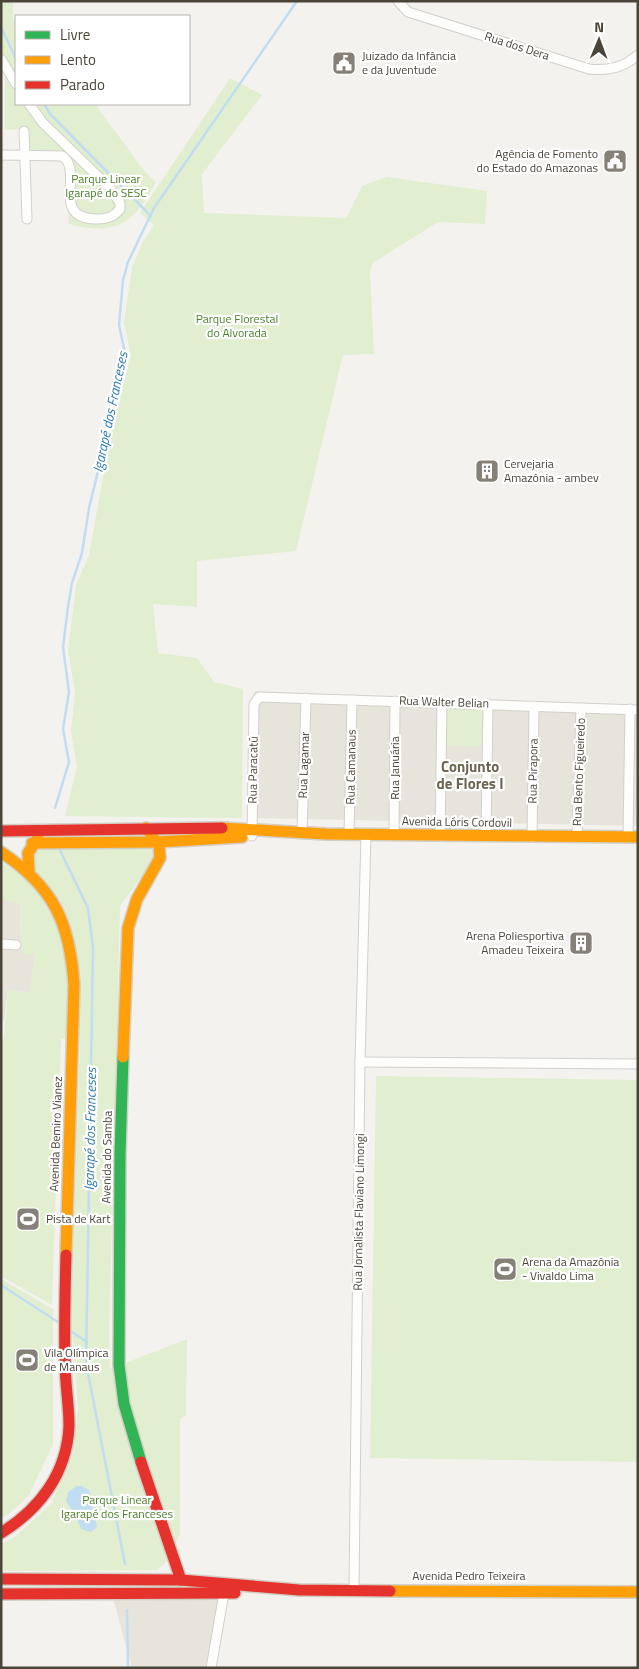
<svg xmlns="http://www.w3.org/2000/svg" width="639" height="1669" font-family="'Titillium Web',sans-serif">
<rect width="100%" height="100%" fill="#f4f2ee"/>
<g fill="#e7e4dc">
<path d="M255 691 638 707V826L248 818Z"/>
<path d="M1 899 20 904 21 953 35 954 30 993 8 990 4 1021H1Z"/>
<path d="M113 1598 221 1600 205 1668H132Z"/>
</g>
<g fill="#e1eecf">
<path d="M1 1H13V19H16V104H95L145 172 156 182C134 222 117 237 69 224L65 164 62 157 22 152 20 129 5 130V75L1 67Z"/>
<path d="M230 78 262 95 202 174 204 213 346 218 362 186 387 177 487 191 485 224 438 222 373 263 370 272 374 354 343 355 296 551 197 561V607L153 604 158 653 197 658 214 682 243 689 242 818 65 816 77 767 71 731 75 693 68 650 76 585 89 555 112 427 131 356 124 322 132 267 143 242 154 225 140 213Z"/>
<path d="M441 699 486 700 487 747 441 745Z"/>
<path d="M38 847 154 848V859L120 906 109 1336 110 1369 187 1339 186 1415 180 1419V1534L167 1561 157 1570 1 1571V1544L15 1537 51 1504 73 1454 78 1407 71 1320 80 1039H61L52 1305 1 1276V1039H4L8 990 30 993 35 955 21 953 20 904 1 899V862L30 880 34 865 31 855Z"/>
<path d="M376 1076 638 1080V1462L370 1458Z"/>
<path d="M1 1279 53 1309V1444L29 1495 9 1514 1 1518Z"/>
</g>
<path fill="#c0ddf1" d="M77 1486H81L89 1490 97 1527 91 1532 81 1529 76 1516 66 1501 68 1492Z"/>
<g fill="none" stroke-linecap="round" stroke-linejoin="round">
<g stroke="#c0ddf1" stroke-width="2.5">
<path d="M1 27 16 59"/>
<path d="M44 104 51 115 151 216"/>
<path d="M55 808 69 762 63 729 69 692 63 647 68 607 72 583 82 553 89 508 103 451 109 406 125 353 119 325 123 280 128 262 154 208 297 1"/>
<path d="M59 848 88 908 93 948 86 1363 125 1564"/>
<path d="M1 1285 61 1324"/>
<path d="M69 1330 87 1342"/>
<path d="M127 1610 128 1668"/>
</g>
<g stroke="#d2d0cb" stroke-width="11">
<g id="street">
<path d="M398 1 408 12 589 69C608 71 623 68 638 55"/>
<path d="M1 59 16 84"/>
<path d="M24 131 27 219"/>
<path d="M1 155 62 156C85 171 49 218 96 219 106 219 113 218 120 209V203L110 188 43 123 29 104"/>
<path d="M302 833 306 698"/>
<path d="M349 834 352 700"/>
<path d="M394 835 395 701"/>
<path d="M252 836 254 704 259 697 638 710"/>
<path d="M440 836 442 702"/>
<path d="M486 836 488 704"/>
<path d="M532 837 534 706"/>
<path d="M577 837 581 708"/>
<path d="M628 837 630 709"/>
<path d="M1 944 16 945"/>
<path d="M360 1062 638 1064"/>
<path d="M354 1590 360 1062 366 835"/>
<path d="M211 1668 224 1593"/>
</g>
</g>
<g stroke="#d3cfc5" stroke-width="14">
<path id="fast" d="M123 1057 120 1154 119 1365 124 1404 141 1462"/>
</g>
<g stroke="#d3cfc5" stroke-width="14">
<g id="slow">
<path d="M222 828 326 834 638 837"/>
<path d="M32 843 158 842 242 837"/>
<path d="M1 852C54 887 70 923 74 985L66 1255"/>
<path d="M29 871 28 853 38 838"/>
<path d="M123 1057 128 928 137 899 160 858 159 845 146 828"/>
<path d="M390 1591 638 1592"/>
</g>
</g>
<g stroke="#d3cfc5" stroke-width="14">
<g id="jam">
<path d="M1 831 222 828"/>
<path d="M141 1462 181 1580"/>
<path d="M1 1533C40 1509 67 1473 69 1426 69 1404 65 1383 65 1361 64 1326 65 1290 66 1255"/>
<path d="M1 1579 181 1580 299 1590 390 1591"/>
<path d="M1 1594 235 1593"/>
</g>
</g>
<use href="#street" stroke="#fdfdfc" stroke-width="9"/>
<use href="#fast" stroke="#30b455" stroke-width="11"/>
<use href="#slow" stroke="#ff9f0a" stroke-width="11"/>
<use href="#jam" stroke="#e5322d" stroke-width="11"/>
</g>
<defs>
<g id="civic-square" transform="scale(1.25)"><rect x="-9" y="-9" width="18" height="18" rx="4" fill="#868178" stroke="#fff"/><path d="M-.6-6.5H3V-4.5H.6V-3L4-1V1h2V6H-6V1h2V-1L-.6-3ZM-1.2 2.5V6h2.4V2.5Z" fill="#fff"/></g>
<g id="building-square" transform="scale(1.25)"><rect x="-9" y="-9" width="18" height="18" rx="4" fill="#868178" stroke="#fff"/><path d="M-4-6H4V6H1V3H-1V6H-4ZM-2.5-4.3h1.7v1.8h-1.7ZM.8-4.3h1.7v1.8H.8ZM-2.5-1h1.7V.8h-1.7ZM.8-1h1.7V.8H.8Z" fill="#fff"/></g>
<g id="stadium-square" transform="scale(1.25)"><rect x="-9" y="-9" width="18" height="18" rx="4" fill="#868178" stroke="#fff"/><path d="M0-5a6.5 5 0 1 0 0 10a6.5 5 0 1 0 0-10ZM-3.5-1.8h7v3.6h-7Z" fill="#fff"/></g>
</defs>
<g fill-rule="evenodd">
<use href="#civic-square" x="344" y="63"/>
<use href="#civic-square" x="615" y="161"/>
<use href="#building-square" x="487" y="471"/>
<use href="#building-square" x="581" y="943"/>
<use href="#stadium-square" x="28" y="1219"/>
<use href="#stadium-square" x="505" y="1269"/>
<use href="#stadium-square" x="27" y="1360"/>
</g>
<g text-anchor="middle" stroke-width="4.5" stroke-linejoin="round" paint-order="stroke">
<g font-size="12" fill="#4b4439" stroke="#fff">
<text transform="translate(517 46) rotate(18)" y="4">Rua dos Dera</text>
<text transform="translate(444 702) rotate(2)" y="4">Rua Walter Belian</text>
<text transform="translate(304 765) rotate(-88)" y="4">Rua Lagamar</text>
<text transform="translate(351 767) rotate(-89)" y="4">Rua Camanaus</text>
<text transform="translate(395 768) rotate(-90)" y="4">Rua Januária</text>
<text transform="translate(253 770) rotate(-89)" y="4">Rua Paracatú</text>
<text transform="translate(533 771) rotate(-89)" y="4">Rua Pirapora</text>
<text transform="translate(579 772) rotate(-88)" y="4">Rua Bento Figueiredo</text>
<text transform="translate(457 822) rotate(1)" y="4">Avenida Lóris Cordovil</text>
<text transform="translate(56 1134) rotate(-88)" y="4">Avenida Bemiro Vianez</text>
<text transform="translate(107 1157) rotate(-89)" y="4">Avenida do Samba</text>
<text transform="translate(359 1212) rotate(-89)" y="4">Rua Jornalista Flaviano Limongi</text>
<text x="469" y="1580">Avenida Pedro Teixeira</text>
</g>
<g font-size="12" fill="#4b4439" stroke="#fff" text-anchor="start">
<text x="362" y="60">Juizado da Infância<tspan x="362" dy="14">e da Juventude</tspan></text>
<text x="598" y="158" text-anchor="end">Agência de Fomento<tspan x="598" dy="14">do Estado do Amazonas</tspan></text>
<text x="504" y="468">Cervejaria<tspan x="504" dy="14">Amazônia - ambev</tspan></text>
<text x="564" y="940" text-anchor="end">Arena Poliesportiva<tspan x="564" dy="14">Amadeu Teixeira</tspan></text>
<text x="46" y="1223">Pista de Kart</text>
<text x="522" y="1266">Arena da Amazônia<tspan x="522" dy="14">- Vivaldo Lima</tspan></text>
<text x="44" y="1357">Vila Olímpica<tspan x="44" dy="14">de Manaus</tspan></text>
</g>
<g font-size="12" fill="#4a7f2a" stroke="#fff">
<text x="106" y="183">Parque Linear<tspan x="106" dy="14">Igarapé do SESC</tspan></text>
<text x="237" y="323">Parque Florestal<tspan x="237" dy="14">do Alvorada</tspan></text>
<text x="117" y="1504">Parque Linear<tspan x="117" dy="14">Igarapé dos Franceses</tspan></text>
</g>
<g font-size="14" font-style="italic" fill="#2e7ab2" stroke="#fff">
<text transform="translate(110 412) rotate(-78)" y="5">Igarapé dos Franceses</text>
<text transform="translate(90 1129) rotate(-89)" y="5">Igarapé dos Franceses</text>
</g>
<g font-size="15" font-weight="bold" fill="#6e6250" stroke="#fff">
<text x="470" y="772">Conjunto<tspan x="470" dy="17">de Flores I</tspan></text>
</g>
</g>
<rect width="639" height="1669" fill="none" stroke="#4b4439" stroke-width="5"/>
<rect x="15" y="15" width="175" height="90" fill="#ffffff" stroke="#b7b4b0"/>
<rect x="25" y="31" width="25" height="8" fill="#30b455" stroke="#b7b4b0"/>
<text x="60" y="40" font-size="15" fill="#4b4439">Livre</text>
<rect x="25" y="56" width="25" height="8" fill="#ff9f0a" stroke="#b7b4b0"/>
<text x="60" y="65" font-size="15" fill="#4b4439">Lento</text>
<rect x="25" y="81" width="25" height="8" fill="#e5322d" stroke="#b7b4b0"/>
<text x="60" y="90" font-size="15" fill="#4b4439">Parado</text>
<g transform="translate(599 40) rotate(1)" stroke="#ffffff" stroke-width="4" paint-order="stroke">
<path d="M0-4L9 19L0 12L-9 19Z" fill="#4b4439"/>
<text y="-8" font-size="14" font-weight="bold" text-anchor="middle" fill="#4b4439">N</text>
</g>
</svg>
